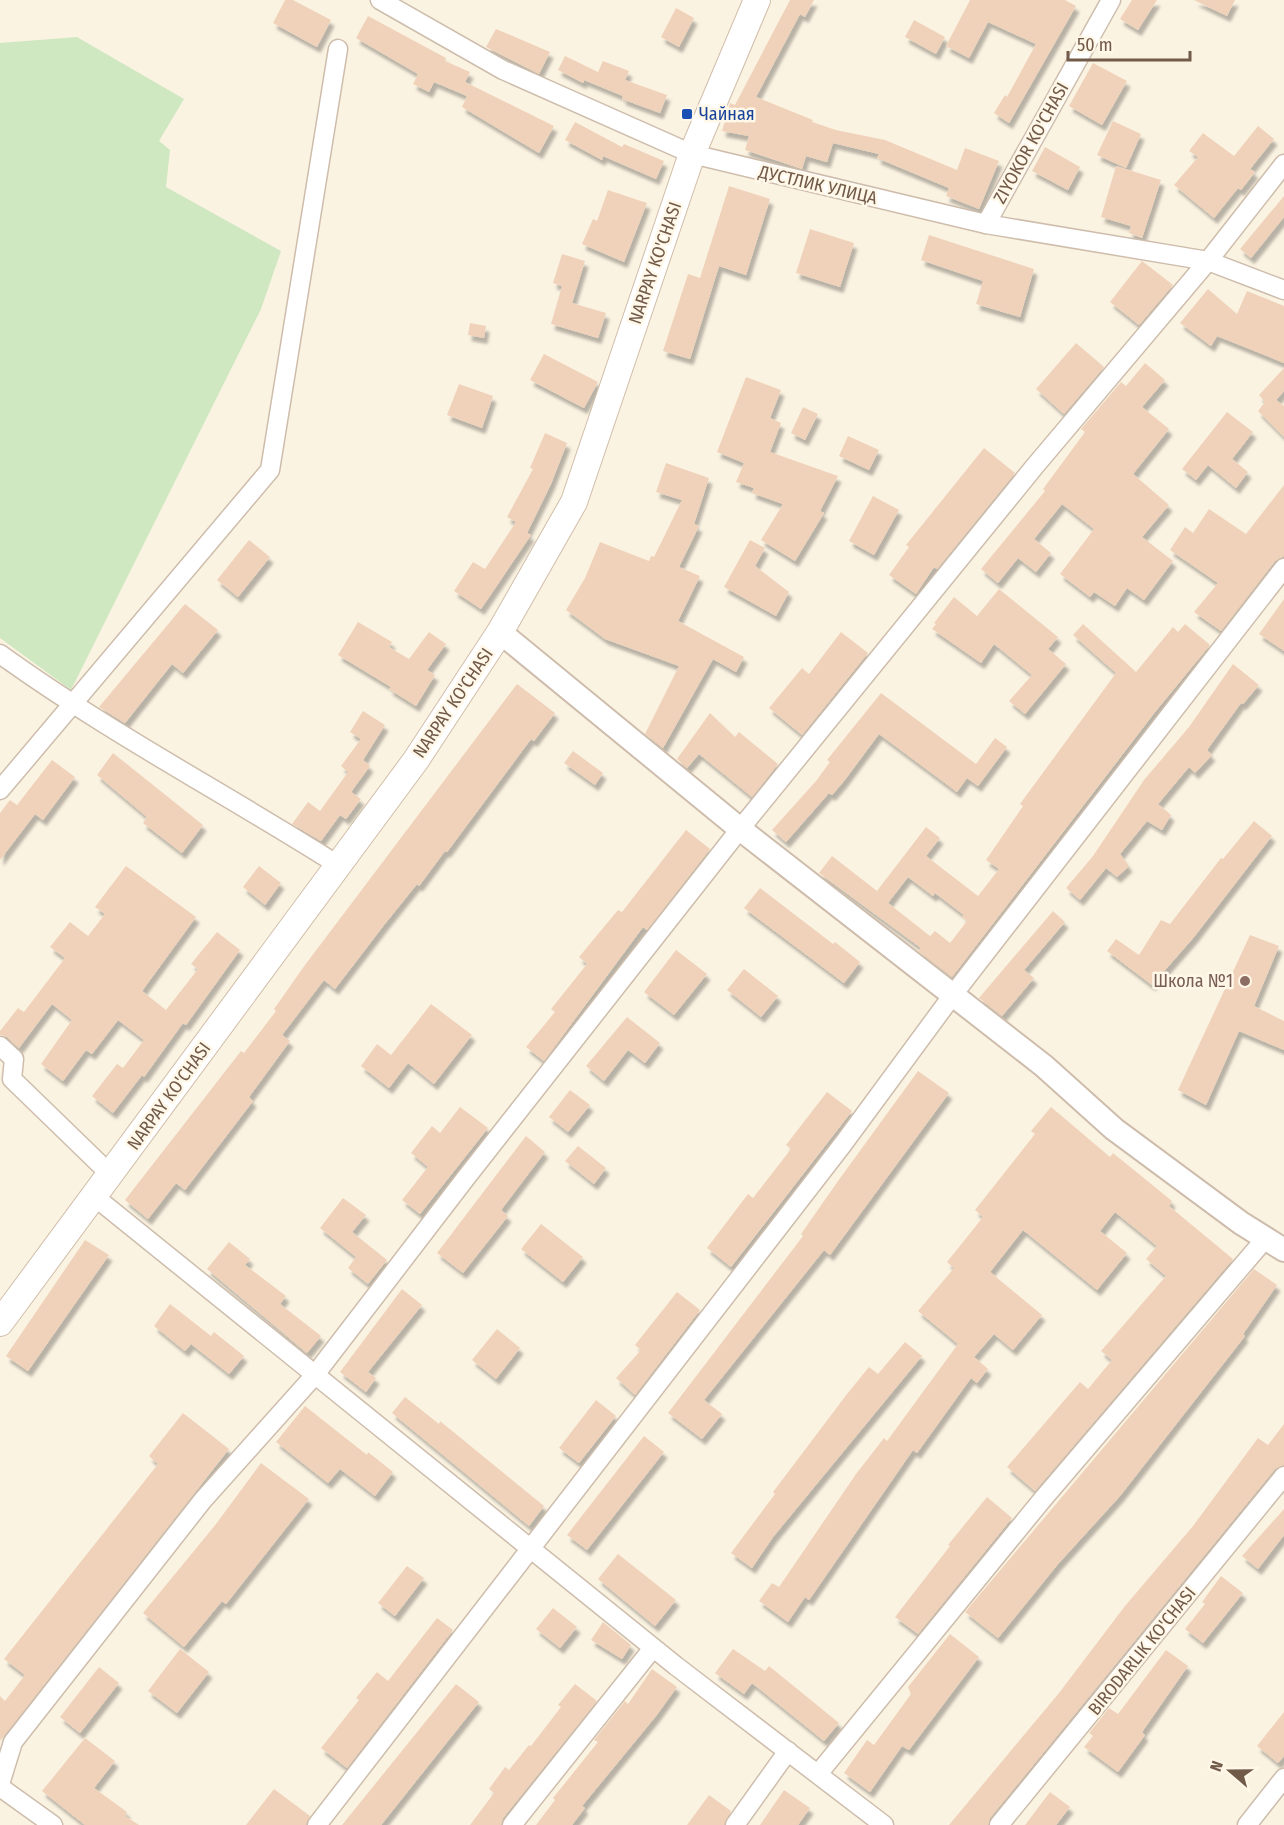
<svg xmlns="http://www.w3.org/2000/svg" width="1284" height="1825" font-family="'Fira Sans Condensed',sans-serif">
<defs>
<filter id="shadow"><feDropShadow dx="3.5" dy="6" stdDeviation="1.5" flood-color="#0004"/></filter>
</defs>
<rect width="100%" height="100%" fill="#fbf3e2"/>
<path fill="#cfe8c1" d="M77 37 184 99 159 141 170 150 166 187 281 251 261 309 71 690 0 638V43Z"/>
<g fill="#f0d2ba" fill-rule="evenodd" filter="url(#shadow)">
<path d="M285 0H293L331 20 317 47 273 23Z"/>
<path d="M790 0H814L805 17 800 14 756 97 813 120 812 122 836 130 885 140 957 170 965 148 999 161 979 209 946 196 949 188 877 158 879 154 833 143 827 162 806 156 802 169 745 150 749 136 722 131 730 103 735 105Z"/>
<path d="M970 0H1065L1076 6 1009 123 994 113 1005 95 1007 97 1036 44 988 22 969 58 946 46Z"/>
<path d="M1132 0H1157L1138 30 1120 19Z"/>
<path d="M1194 0H1235L1227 16Z"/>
<path d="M676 8 694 18 679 47 661 37Z"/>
<path d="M368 16 446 58 445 61 470 72 465 82 554 126 539 153 462 107 467 96 434 82 429 92 413 84 418 74 356 38Z"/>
<path d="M914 20 945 37 936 54 905 37Z"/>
<path d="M496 29 550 52 539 74 486 47Z"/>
<path d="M565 56 598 72 603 61 629 71 625 80 667 95 660 113 622 99 623 96 584 80 583 83 558 70Z"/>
<path d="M1093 63 1127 81 1102 125 1069 106Z"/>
<path d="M1113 121 1141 134 1126 168 1097 155Z"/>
<path d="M575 122 622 147 624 144 664 161 656 179 603 156 602 160 565 140Z"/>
<path d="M1258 126 1274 139 1250 169 1255 172 1241 190 1238 188 1214 218 1174 185 1198 157 1189 151 1203 133 1234 156Z"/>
<path d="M1045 147 1080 167 1068 190 1032 171Z"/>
<path d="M1116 166 1161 180 1142 238 1129 233 1131 226 1101 217Z"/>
<path d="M729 186 770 199 746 275 719 266 690 359 663 351 688 274 700 278Z"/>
<path d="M608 190 647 203 624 262 582 244 593 219 597 221Z"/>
<path d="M1284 196V217L1251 258 1240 249Z"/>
<path d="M810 229 854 243 840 287 796 273Z"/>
<path d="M929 235 1034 269 1020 317 976 304 983 281 921 260Z"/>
<path d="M562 254 585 261 572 303 606 313 598 338 551 324 562 286 553 283Z"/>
<path d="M1142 261 1173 285 1139 325 1110 302Z"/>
<path d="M1208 289 1237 314 1247 291 1284 306V363L1217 336 1211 346 1180 323Z"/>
<path d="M470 323 486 326 484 338 468 335Z"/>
<path d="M1076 343 1104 367 1064 414 1036 389Z"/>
<path d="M544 354 598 382 584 408 530 380Z"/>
<path d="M1145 363 1165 380 1142 407 1169 429 1133 474 1169 505 1142 537 1173 561 1144 600 1127 588 1115 606 1094 592 1090 597 1060 574 1094 529 1062 504 1034 539 1051 553 1036 572 1018 558 998 583 981 569 1045 491 1043 489 1085 432 1081 429 1121 382 1126 386Z"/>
<path d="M1284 368V391L1276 400 1284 406V437L1258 411 1265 402 1259 395Z"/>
<path d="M746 377 781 390 770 418 781 423 770 452 838 476 820 511 824 513 795 561 761 540 783 504 752 493 754 488 736 482 744 463 717 452Z"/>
<path d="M459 384 493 396 482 428 447 415Z"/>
<path d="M803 407 818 414 805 440 791 433Z"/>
<path d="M1227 412 1253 432 1232 459 1248 472 1236 488 1208 465 1196 480 1182 469Z"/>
<path d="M545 433 567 443 551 484 527 533 531 535 481 609 454 591 473 562 485 569 516 522 507 517 533 469 530 468Z"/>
<path d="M848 436 879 450 869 470 839 456Z"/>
<path d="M984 448 1015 473 937 569 934 567 916 594 889 575 909 547 906 545Z"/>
<path d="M666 463 709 478 694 524 699 526 679 567 700 576 678 621 744 657 736 672 713 659 663 748 645 734 679 666 605 639 566 610 585 578 600 542 649 561 651 556 654 557 682 500 656 492Z"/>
<path d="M1284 485V556L1275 561 1221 631 1194 612 1218 583 1170 550 1185 527 1193 533 1209 509 1246 534Z"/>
<path d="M873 496 899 510 874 555 849 541Z"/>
<path d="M249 540 270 557 238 597 217 580Z"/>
<path d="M750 540 765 548 755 566 789 592 776 616 724 587Z"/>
<path d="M999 589 1058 637 1048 649 1066 664 1025 714 1009 701 1032 675 994 644 981 663 932 629 936 624 934 623 954 597 977 616Z"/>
<path d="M1284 599V651L1259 634Z"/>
<path d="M185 604 218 630 183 673 172 664 125 723 99 707Z"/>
<path d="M358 622 392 642 389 647 409 659 429 632 446 644 427 670 435 675 416 706 389 689 391 687 338 655Z"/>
<path d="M1083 624 1136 672 1173 627 1178 632 1185 624 1210 645 1155 712 952 977 918 951 921 948 819 873 832 856 877 891 926 827 940 838 926 856 978 896 999 869 986 860 1023 806 1020 804 1116 673 1073 635ZM908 877 933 896 935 893 964 915 962 917 967 921 950 943 935 931 930 936 888 903Z"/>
<path d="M841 632 868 653 802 735 769 708 802 668 809 674Z"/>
<path d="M1233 664 1259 685 1243 704 1241 703 1207 750 1212 755 1195 773 1189 767 1158 804 1171 815 1162 830 1147 821 1120 854 1129 866 1117 877 1106 868 1080 900 1066 888 1093 856 1144 780 1189 727Z"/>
<path d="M517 684 555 713 534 741 531 739 447 852 445 851 419 886 417 884 384 925 335 989 324 980 282 1035 290 1041 249 1097 253 1101 185 1190 176 1183 148 1219 125 1200 241 1051 244 1053 276 1011 274 1009 305 965Z"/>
<path d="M881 693 976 764 995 738 1007 747 978 786 967 778 957 792 879 734 844 781 832 795 829 793 786 842 772 830 816 781 830 762 827 760Z"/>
<path d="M363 711 385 725 363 760 370 766 351 792 361 799 346 819 340 815 321 841 292 824 308 802 320 811 348 772 341 766 361 739 350 732Z"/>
<path d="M710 713 735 737 739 732 778 764 752 797 699 754 687 768 677 759Z"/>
<path d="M573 751 603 773 595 785 564 763Z"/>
<path d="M113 753 203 825 182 853 143 823 147 817 97 775Z"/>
<path d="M52 760 75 777 43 820 35 814 0 860V813L10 800 17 805Z"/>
<path d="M1254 821 1272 836 1194 937 1152 985 1107 951 1116 939 1139 955 1161 920 1170 924 1221 858 1223 859Z"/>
<path d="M686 830 710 849 647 930 643 927 544 1061 526 1047 555 1012 551 1009 587 964 579 957 618 910 622 912Z"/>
<path d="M126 866 196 917 142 991 166 1010 198 969 191 964 217 932 240 950 186 1025 183 1023 144 1077 142 1075 113 1113 92 1096 117 1064 123 1068 144 1040 118 1020 92 1054 86 1050 63 1081 41 1064 72 1020 52 1004 19 1048 7 1037 0 1035V1031L18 1008 24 1012 65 958 50 947 70 922 88 936 105 914 95 907Z"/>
<path d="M259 866 281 883 265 905 243 887Z"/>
<path d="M760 888 833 944 835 942 860 962 844 983 744 908Z"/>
<path d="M1053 911 1065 922 1024 970 1034 978 1002 1016 979 998Z"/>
<path d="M1250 935 1279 946 1254 1006 1284 1021V1050L1239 1031 1206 1105 1178 1090Z"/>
<path d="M676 950 707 974 674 1015 644 992Z"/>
<path d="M744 969 778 996 761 1017 727 990Z"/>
<path d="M431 1004 472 1035 434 1084 408 1063 389 1088 361 1066 377 1044 391 1055Z"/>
<path d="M627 1017 660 1043 645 1063 628 1050 604 1081 586 1066Z"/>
<path d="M918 1071 949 1093 830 1255 824 1250 704 1400 722 1414 702 1439 668 1413 803 1236 801 1234 838 1181Z"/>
<path d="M570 1090 590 1105 568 1132 549 1117Z"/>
<path d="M827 1092 852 1111 731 1267 707 1248 748 1194 753 1198 791 1149 786 1145Z"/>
<path d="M460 1107 488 1128 420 1214 402 1200 428 1167 411 1153 432 1126 440 1133Z"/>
<path d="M1051 1107 1110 1157 1113 1153 1172 1201 1169 1206 1233 1259 1035 1491 1007 1467 1080 1382 1088 1389 1112 1360 1101 1351 1166 1276 1146 1259 1157 1246 1115 1212 1100 1231 1127 1253 1097 1290 1023 1230 990 1272 1042 1315 1013 1350 994 1334 974 1357 988 1369 977 1383 971 1378 917 1453 913 1450 809 1600 805 1597 788 1622 759 1601 772 1583 779 1587 856 1474 884 1438 887 1441 958 1344 918 1311 954 1268 947 1262 983 1217 975 1210 1035 1134 1031 1131Z"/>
<path d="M526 1136 545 1152 501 1210 508 1216 463 1273 437 1253Z"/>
<path d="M578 1146 606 1168 594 1184 565 1161Z"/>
<path d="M343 1198 366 1215 352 1232 387 1260 368 1284 348 1268 356 1257 320 1228Z"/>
<path d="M541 1224 583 1257 563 1282 521 1249Z"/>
<path d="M85 1240 109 1255 28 1371 6 1356Z"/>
<path d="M229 1242 250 1259 245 1265 286 1296 280 1304 321 1336 307 1353 207 1269Z"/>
<path d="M1254 1269 1277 1285 1243 1334 1245 1336 1120 1496 1058 1564 998 1638 965 1612Z"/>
<path d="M402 1289 422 1305 368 1372 376 1378 366 1392 340 1372Z"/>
<path d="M677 1292 700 1310 635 1395 616 1378 641 1350 635 1345Z"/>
<path d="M170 1304 211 1336 214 1332 244 1356 229 1374 191 1344 185 1351 154 1326Z"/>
<path d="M497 1329 520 1348 496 1379 472 1360Z"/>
<path d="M905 1342 922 1356 773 1537 752 1568 731 1553 775 1494 773 1492 847 1394 869 1367 878 1374Z"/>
<path d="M405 1397 439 1424 440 1421 544 1506 529 1526 392 1413Z"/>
<path d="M596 1400 616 1416 579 1463 559 1448Z"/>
<path d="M305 1406 367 1455 368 1452 393 1472 375 1496 340 1469 328 1483 276 1442Z"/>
<path d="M183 1413 229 1449 0 1741V1696L5 1701 25 1675 4 1659 158 1464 149 1456Z"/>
<path d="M1284 1424V1465L1275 1469 990 1818 988 1825H949L1059 1693 1125 1606 1193 1526 1258 1438 1268 1445Z"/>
<path d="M644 1436 664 1452 587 1550 567 1535Z"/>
<path d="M261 1463 309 1499 226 1604 222 1601 184 1647 143 1613 216 1524Z"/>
<path d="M987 1497 1012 1518 918 1634 895 1617 950 1546 948 1545Z"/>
<path d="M1284 1509V1535L1258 1569 1242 1556Z"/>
<path d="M618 1554 676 1600 655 1626 598 1579Z"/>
<path d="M407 1566 424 1578 395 1616 378 1603Z"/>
<path d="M1221 1576 1243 1593 1203 1643 1185 1629 1205 1604 1202 1602Z"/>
<path d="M553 1608 577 1627 560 1648 536 1629Z"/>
<path d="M437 1618 453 1630 347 1768 321 1748 359 1700 356 1698 377 1672 388 1681Z"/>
<path d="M603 1622 631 1645 622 1659 591 1640Z"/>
<path d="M950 1634 979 1657 909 1750 902 1746 870 1792 844 1773 867 1740 874 1745 911 1694 908 1687Z"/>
<path d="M180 1649 209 1672 177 1713 148 1691Z"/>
<path d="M733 1649 765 1671 769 1666 839 1723 824 1741 752 1683 744 1694 715 1673Z"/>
<path d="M1166 1650 1188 1666 1142 1732 1145 1735 1118 1772 1084 1747 1093 1736 1089 1733 1109 1708 1118 1714Z"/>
<path d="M99 1667 119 1683 80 1733 60 1717Z"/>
<path d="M652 1669 677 1687 656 1716 582 1806 585 1808 572 1825H536L555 1800 553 1798 598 1742 594 1740 625 1701 628 1704Z"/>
<path d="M456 1684 479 1702 381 1825H342Z"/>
<path d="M575 1684 597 1701 503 1818 501 1825H470L494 1793 489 1789 505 1767 509 1770 529 1745 531 1746 561 1707 558 1705Z"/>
<path d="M1284 1712V1756L1278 1763 1257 1746Z"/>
<path d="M85 1738 115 1761 94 1788 127 1812 125 1816 139 1825H85L42 1791Z"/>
<path d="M274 1789 310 1816 306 1825H246Z"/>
<path d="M784 1790 810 1808 798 1825H760Z"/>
<path d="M1050 1792 1070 1807 1056 1825H1025Z"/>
<path d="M709 1795 731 1811 724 1825H687Z"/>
</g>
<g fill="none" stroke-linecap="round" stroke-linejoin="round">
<g stroke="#cebdac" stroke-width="21">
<g id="minor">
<path d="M380 0 503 70 692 154 986 224 1208 261 1284 290"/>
<path d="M986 224 1111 0"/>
<path d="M0 654C108 732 226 794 338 865"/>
<path d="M0 790 270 470 338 49"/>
<path d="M0 1046 14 1059 12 1079 111 1175"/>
<path d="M95 1197 676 1666 884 1825"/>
<path d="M818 1774 1042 1500 1265 1239"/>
<path d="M0 1784 13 1742 203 1500 314 1376 465 1179 740 829 1035 466 1208 261 1284 164"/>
<path d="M0 1787 53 1825"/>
<path d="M317 1825 843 1144 952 996 1284 568"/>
<path d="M512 1825 653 1648"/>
<path d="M735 1825 788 1751"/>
<path d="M999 1825 1284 1476"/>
<path d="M1247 1825 1284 1778"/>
</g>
</g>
<g stroke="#cebdac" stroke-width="26">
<path id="tertiary" d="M500 632 740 829 1044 1066 1114 1129 1241 1223 1284 1250"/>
</g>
<g stroke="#d1bda9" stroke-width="28">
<path id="secondary" d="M0 1323 416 760 500 632 574 502 692 154 757 0"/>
</g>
<use href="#minor" stroke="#fff" stroke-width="18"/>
<use href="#tertiary" stroke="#fff" stroke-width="22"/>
<use href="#secondary" stroke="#fff" stroke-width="26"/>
</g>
<rect fill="#1a4fb4" stroke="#fff7e8" stroke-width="2" x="681" y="108" width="12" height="12" rx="3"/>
<circle fill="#8d6e63" stroke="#fff7e8" stroke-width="2" cx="1245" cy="981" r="6"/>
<g text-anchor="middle" stroke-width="5" stroke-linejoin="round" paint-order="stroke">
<g font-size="18" fill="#164399" stroke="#fff7e8" text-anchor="start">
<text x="699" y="120">Чайная</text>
</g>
<g font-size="18" fill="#725a49" stroke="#fff7e8">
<text transform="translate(1031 143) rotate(-61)" y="6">ZIYOKOR KO'CHASI</text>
<text transform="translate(818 185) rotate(13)" y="6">ДУСТЛИК УЛИЦА</text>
<text transform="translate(655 263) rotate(-71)" y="6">NARPAY KO'CHASI</text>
<text transform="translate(453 703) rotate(-56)" y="6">NARPAY KO'CHASI</text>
<text transform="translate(169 1096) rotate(-54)" y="6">NARPAY KO'CHASI</text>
<text transform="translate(1142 1651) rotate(-51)" y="6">BIRODARLIK KO'CHASI</text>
</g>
<g font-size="18" fill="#785e54" stroke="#fff7e8" text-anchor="end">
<text x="1233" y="987">Школа №1</text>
</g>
</g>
<g transform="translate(1230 1771) rotate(290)" stroke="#fff7e8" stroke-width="4.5" paint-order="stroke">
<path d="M0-4.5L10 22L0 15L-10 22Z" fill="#725a49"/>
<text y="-9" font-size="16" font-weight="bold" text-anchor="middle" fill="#725a49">N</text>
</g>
<path d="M1068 51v9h122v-9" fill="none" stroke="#725a49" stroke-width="3"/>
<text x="1077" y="51" font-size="18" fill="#725a49" stroke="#fff7e8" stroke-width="4.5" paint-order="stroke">50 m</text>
</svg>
